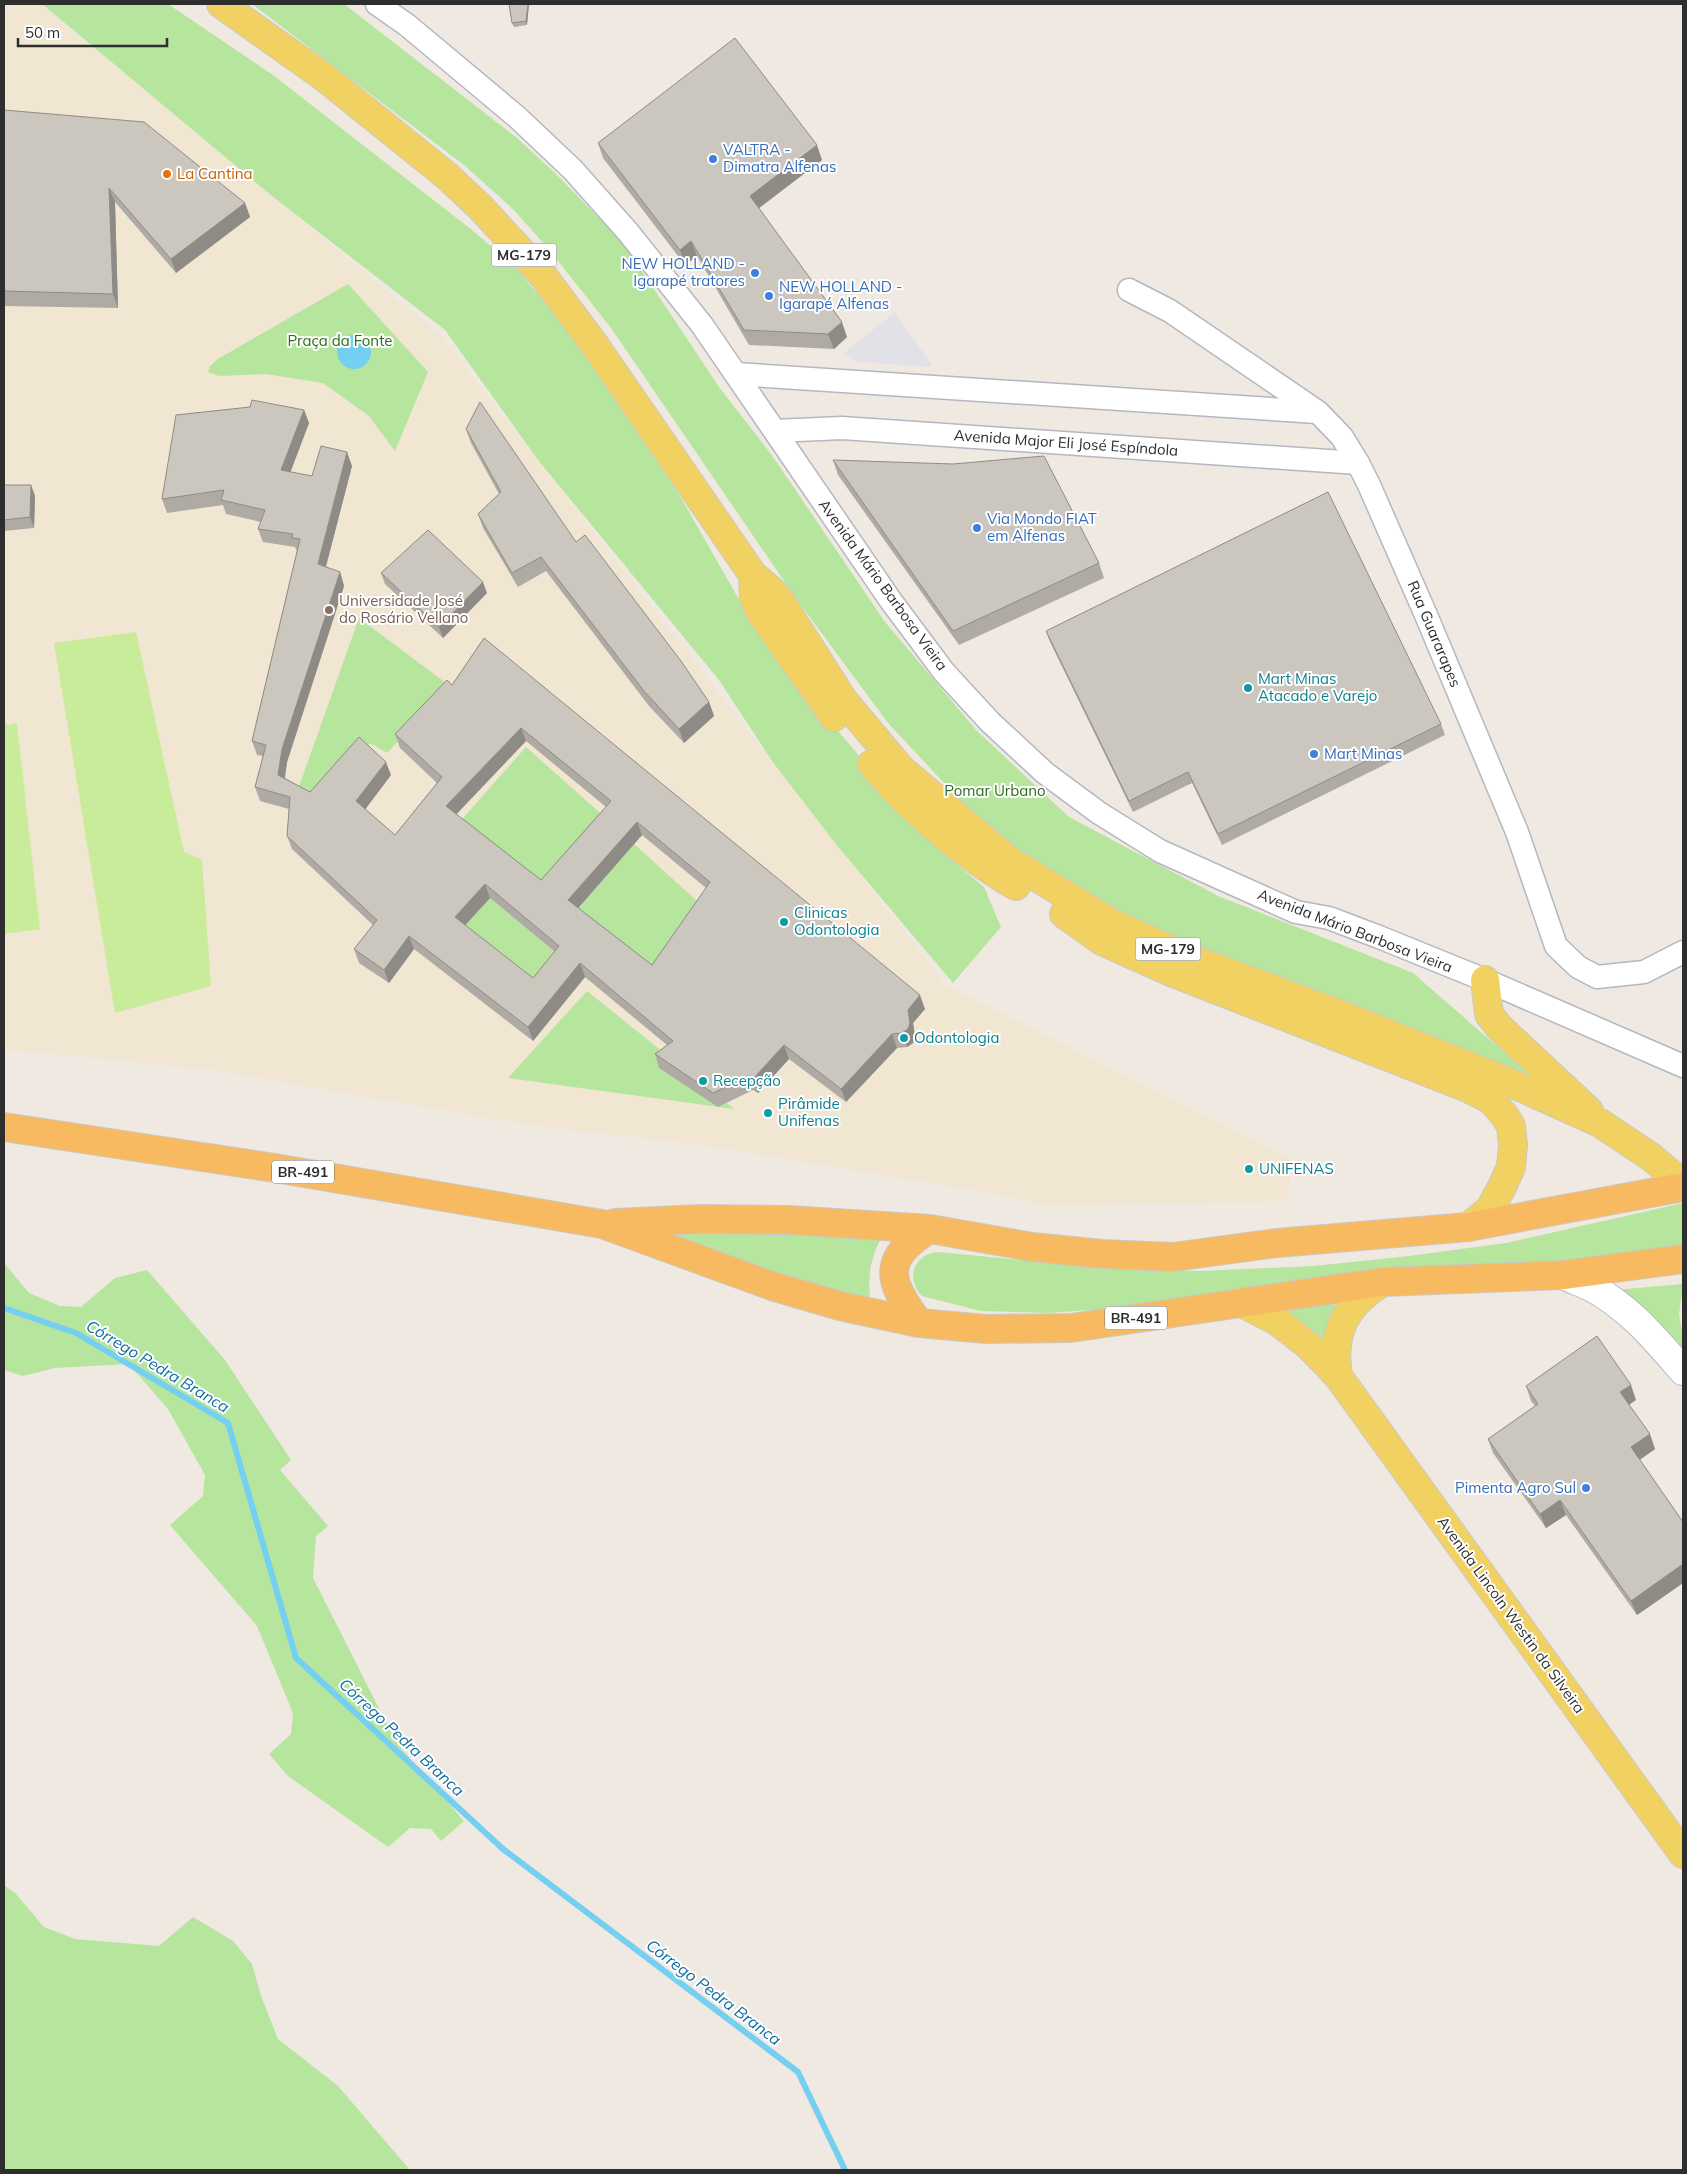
<svg xmlns="http://www.w3.org/2000/svg" width="1687" height="2174" font-family="Mulish,sans-serif">
<rect width="100%" height="100%" fill="#efe9e1"/>
<path fill="#e3e1e8" d="M895 312 933 367 857 362 844 353Z"/>
<path fill="#f0e6d1" d="M4 4H41L442 337 946 985 1290 1158 1289 1201 1048 1206 1005 1195 716 1147 524 1124 207 1069 4 1049Z"/>
<g fill="#b6e59e">
<path d="M42 4H168L273 75 472 230 519 271 568 332 616 402 680 496 737 596 823 713 937 848 984 887 1001 927 953 983 839 848 772 761 719 680 538 460 445 330 272 196Z"/>
<path d="M252 4H344L517 138 558 176 624 244 719 387 771 454 885 622 977 731 1069 817 1218 896 1413 973 1530 1075 1194 948 1100 904 1052 875 974 815 888 723 795 597 611 328 547 247 512 208 464 165Z"/>
<path d="M348 284 428 372 395 451 369 416 323 383 266 374 219 376 208 372 210 366 218 359Z"/>
<path d="M359 618 450 686 387 753 370 743 315 805 296 795Z"/>
<path d="M526 747 608 820 546 890 457 825Z"/>
<path d="M634 844 707 910 642 975 572 915Z"/>
<path d="M490 898 564 960 538 992 460 931Z"/>
<path d="M587 991 734 1109 508 1078Z"/>
<path d="M1683 1203V1253L1105 1309 1047 1313 981 1311 922 1296C905 1278 914 1254 938 1252L1095 1267 1201 1271 1314 1266 1409 1256 1506 1243Z"/>
<path d="M655 1232 847 1234 880 1240C870 1262 868 1274 870 1298L833 1294Z"/>
<path d="M4 1263 29 1293 60 1306 81 1307 115 1278 147 1270 225 1360 291 1460 280 1470 328 1526 316 1536 313 1578 396 1742 464 1821 441 1841 431 1829 410 1828 388 1847 288 1776 269 1754 291 1734 293 1713 257 1626 170 1525 203 1496 205 1475 168 1409 129 1364 55 1368 23 1376 4 1370Z"/>
<path d="M1683 1284 1679 1315 1683 1337V1363L1615 1290Z"/>
<path d="M1336 1303 1327 1349 1280 1310Z"/>
<path d="M4 1885 15 1893 44 1927 75 1939 159 1946 193 1917 233 1941 252 1964 261 1996 278 2039 338 2086 410 2170H4Z"/>
</g>
<g fill="#c9ec9a">
<path d="M136 632 184 852 202 860 211 986 115 1013 54 643Z"/>
<path d="M17 723 40 929 4 934V725Z"/>
</g>
<circle fill="#75cff0" cx="354" cy="352" r="17"/>
<g fill="none" stroke-linecap="round" stroke-linejoin="round">
<path stroke="#75cff0" stroke-width="6" d="M4 1308 76 1333 228 1423 296 1658 503 1849 798 2072 845 2170"/>
<g stroke="#b4b7c1" stroke-width="25">
<g id="minor">
<path d="M377 4 407 25 517 117 573 170 628 232 702 325 891 601 944 672 990 722 1045 773 1099 813 1160 851 1296 912 1329 918 1379 937 1485 980 1683 1066"/>
<path d="M1129 290 1170 311 1318 412 1342 437 1358 463 1369 485 1426 615 1517 832 1556 946 1578 967 1597 977 1644 972 1683 952"/>
<path d="M736 374 1317 412"/>
<path d="M775 431 842 428 1358 463"/>
</g>
</g>
<g stroke="#b4b7c1" stroke-width="30">
<path id="secondary" d="M1563 1275C1572 1279 1582 1283 1591 1287 1629 1307 1656 1340 1683 1371"/>
</g>
<g stroke="#c9c9c9" stroke-width="30">
<g id="primary">
<path d="M221 4 324 77 447 176 481 208 541 273 594 344 753 575 772 591 781 602 844 701 901 769 1010 861 1112 923 1187 957 1342 1015 1509 1082 1600 1123 1651 1157 1683 1184"/>
<path d="M753 575 754 598 760 612 834 717"/>
<path d="M872 764C906 806 968 859 1016 886"/>
<path d="M1064 914 1102 941 1171 972 1468 1088 1491 1100 1504 1115 1511 1126 1513 1145 1511 1167 1502 1187 1490 1209 1468 1227"/>
<path d="M1485 980 1489 1014 1499 1027 1589 1111"/>
<path d="M1240 1302 1277 1321 1309 1346 1338 1376 1683 1854"/>
<path d="M1338 1376C1331 1332 1345 1305 1383 1282"/>
</g>
</g>
<g stroke="#c9c9c9" stroke-width="30">
<g id="trunk">
<path d="M4 1127 275 1168 602 1224 772 1286 840 1306 919 1323 986 1329 1071 1328 1383 1282 1563 1275 1683 1259"/>
<path d="M615 1223 701 1219 789 1220 930 1229 1032 1247 1102 1254 1173 1257 1277 1243 1468 1227 1683 1187"/>
<path d="M919 1323C888 1282 880 1259 930 1229"/>
</g>
</g>
<use href="#minor" stroke="#fff" stroke-width="22"/>
<use href="#secondary" stroke="#fff" stroke-width="28"/>
<use href="#primary" stroke="#f2d163" stroke-width="28"/>
<use href="#trunk" stroke="#f8ba60" stroke-width="28"/>
</g>
<g fill="#afaba4" fill-rule="evenodd">
<path d="M529 4 527 25 514 27 512 23Z"/>
<path d="M4 110 245 203 250 217 176 273 115 202 118 308 4 306Z"/>
<path d="M598 143 822 160 759 208 847 337 834 349 749 345 697 256 685 265 603 158Z"/>
<path d="M304 410 309 423 290 472 312 476 352 466 326 567 340 572 344 586 287 762 285 778 310 792 391 775 365 809 395 835 437 783 400 748 395 734 452 685 484 638 925 1009 913 1023 915 1036 913 1043 907 1047 897 1048 846 1102 789 1059 758 1093 753 1090 718 1107 659 1068 655 1054 667 1045 585 977 533 1041 414 949 389 983 359 963 354 949 373 925 292 849 287 836 289 809 260 801 255 787 263 756 257 755 252 741 297 551 295 547 263 542 258 529 261 522 226 514 223 505 167 513 162 499ZM526 741 606 807 541 880 456 814ZM642 835 706 888 652 965 578 908ZM490 898 555 952 533 978 465 925Z"/>
<path d="M466 429 576 542 709 702 714 716 684 743 649 706 546 571 518 587 483 528 478 514 499 494 471 443Z"/>
<path d="M833 460 1099 563 1104 578 959 645 838 475Z"/>
<path d="M4 485H31L35 496 34 528 4 531Z"/>
<path d="M381 573 487 593 443 638 385 584Z"/>
<path d="M1046 631 1441 724 1445 735 1222 845 1192 783 1133 812 1050 642Z"/>
<path d="M1526 1386 1636 1400 1629 1404 1655 1449 1640 1460 1683 1522V1583L1637 1615 1566 1515 1546 1528 1493 1453 1488 1439 1535 1406 1531 1401Z"/>
</g>
<g fill="#8e8b86">
<path d="M528 4H529L527 25 526 21Z"/>
<path d="M817 145 822 160 755 211 750 196Z"/>
<path d="M109 188 115 202 118 308 113 294Z"/>
<path d="M245 203 250 217 176 273 171 259Z"/>
<path d="M691 241 697 256 685 265 680 250Z"/>
<path d="M842 322 847 337 834 349 828 334Z"/>
<path d="M304 410 309 423 286 484 281 470Z"/>
<path d="M347 452 352 466 323 577 318 564Z"/>
<path d="M31 485 35 496 34 528 30 517Z"/>
<path d="M340 572 344 586 287 762 283 788 278 775 282 749Z"/>
<path d="M483 582 487 593 443 638 439 627Z"/>
<path d="M709 702 714 716 684 743 679 729Z"/>
<path d="M521 728 526 741 451 820 446 806Z"/>
<path d="M386 762 391 775 361 815 356 801Z"/>
<path d="M637 822 642 835 573 914 568 900Z"/>
<path d="M485 884 490 898 460 931 455 917Z"/>
<path d="M409 936 414 949 389 983 384 970Z"/>
<path d="M580 963 585 977 533 1041 528 1027Z"/>
<path d="M920 995 925 1009 913 1023 915 1036 913 1043 907 1047 902 1033 908 1010Z"/>
<path d="M892 1034 897 1048 846 1102 841 1089Z"/>
<path d="M784 1045 789 1059 758 1093 753 1079Z"/>
<path d="M1631 1385 1636 1400 1626 1407 1620 1392Z"/>
<path d="M1650 1434 1655 1449 1636 1462 1631 1447Z"/>
<path d="M1560 1500 1566 1515 1546 1528 1540 1514Z"/>
<path d="M1683 1564V1583L1637 1615 1631 1601Z"/>
</g>
<g fill="#cbc7bf" stroke="#8e8b86" fill-rule="evenodd">
<path d="M509 4H528L526 21 512 23Z"/>
<path d="M735 38 817 145 750 196 842 322 828 334 744 330 691 241 680 250 598 143Z"/>
<path d="M4 110 144 122 245 203 171 259 109 188 113 294 4 291Z"/>
<path d="M252 400 304 410 281 470 312 476 321 446 347 452 318 564 340 572 282 749 278 775 310 792 359 737 386 762 356 801 395 835 442 777 395 734 447 680 452 685 484 638 920 995 908 1010 910 1023 908 1029 902 1033 892 1034 841 1089 784 1045 753 1079 748 1076 713 1093 655 1054 673 1041 580 963 528 1027 409 936 384 970 354 949 377 920 287 836 290 797 255 787 266 745 252 741 300 539 292 538 293 534 258 529 265 510 221 500 224 490 162 499 176 415 250 407ZM521 728 611 801 541 880 446 806ZM637 822 710 882 652 965 568 900ZM485 884 559 946 533 978 455 917Z"/>
<path d="M480 402 576 542 585 535 681 661 709 702 679 729 644 691 541 557 512 573 478 514 501 492 466 429Z"/>
<path d="M1044 456 1099 563 953 631 833 460 953 464Z"/>
<path d="M4 485H31L30 517 4 520Z"/>
<path d="M1328 492 1441 724 1218 834 1188 772 1129 801 1046 631Z"/>
<path d="M428 530 483 582 439 627 381 573Z"/>
<path d="M1597 1336 1631 1385 1620 1392 1650 1434 1631 1447 1683 1522V1564L1631 1601 1560 1500 1540 1514 1488 1439 1538 1404 1526 1386Z"/>
</g>
<g fill="#3f7fe0" stroke="#fff" stroke-width="2">
<circle cx="713" cy="159" r="5"/>
<circle cx="755" cy="273" r="5"/>
<circle cx="769" cy="296" r="5"/>
<circle cx="977" cy="528" r="5"/>
<circle cx="1314" cy="754" r="5"/>
<circle cx="1586" cy="1488" r="5"/>
</g>
<circle fill="#e8710a" stroke="#fff" stroke-width="2" cx="167" cy="174" r="5"/>
<circle fill="#8d6e63" stroke="#fff" stroke-width="2" cx="329" cy="610" r="5"/>
<g fill="#0f9aa8" stroke="#fff" stroke-width="2">
<circle cx="1248" cy="688" r="5"/>
<circle cx="784" cy="922" r="5"/>
<circle cx="904" cy="1038" r="5"/>
<circle cx="703" cy="1081" r="5"/>
<circle cx="768" cy="1113" r="5"/>
<circle cx="1249" cy="1169" r="5"/>
</g>
<g text-anchor="middle" stroke-width="4" stroke-linejoin="round" paint-order="stroke">
<g fill="#fff" stroke="#6d6d6d" stroke-width="1">
<rect x="491.5" y="243.5" width="65" height="23" rx="4"/>
<rect x="1135.5" y="937.5" width="65" height="23" rx="4"/>
<rect x="272" y="1160.5" width="62" height="23" rx="4"/>
<rect x="1105" y="1306.5" width="62" height="23" rx="4"/>
</g>
<g font-size="14" font-weight="bold" fill="#2e2e2e">
<text x="524" y="260">MG-179</text>
<text x="1168" y="954">MG-179</text>
<text x="303" y="1177">BR-491</text>
<text x="1136" y="1323">BR-491</text>
</g>
<g font-size="15" fill="#366cbe" stroke="#fff" text-anchor="start">
<text x="723" y="155">VALTRA -<tspan x="723" dy="17">Dimatra Alfenas</tspan></text>
<text x="745" y="269" text-anchor="end">NEW HOLLAND -<tspan x="745" dy="17">Igarapé tratores</tspan></text>
<text x="779" y="292">NEW HOLLAND -<tspan x="779" dy="17">Igarapé Alfenas</tspan></text>
<text x="987" y="524">Via Mondo FIAT<tspan x="987" dy="17">em Alfenas</tspan></text>
<text x="1324" y="759">Mart Minas</text>
<text x="1576" y="1493" text-anchor="end">Pimenta Agro Sul</text>
</g>
<g font-size="15" fill="#c56008" stroke="#fff" text-anchor="start">
<text x="177" y="179">La Cantina</text>
</g>
<g font-size="15" fill="#2c6e1b" stroke="#fff">
<text x="340" y="346">Praça da Fonte</text>
<text x="995" y="796">Pomar Urbano</text>
</g>
<g font-size="15" fill="#2e2e2e" stroke="#fff">
<text transform="translate(1066 443) rotate(4)" y="5">Avenida Major Eli José Espíndola</text>
<text transform="translate(883 585) rotate(54)" y="5">Avenida Mário Barbosa Vieira</text>
<text transform="translate(1434 634) rotate(67)" y="5">Rua Guararapes</text>
<text transform="translate(1355 931) rotate(21)" y="5">Avenida Mário Barbosa Vieira</text>
<text transform="translate(1511 1615) rotate(54)" y="5">Avenida Lincoln Westin da Silveira</text>
</g>
<g font-size="15" fill="#785e54" stroke="#fff" text-anchor="start">
<text x="339" y="606">Universidade José<tspan x="339" dy="17">do Rosário Vellano</tspan></text>
</g>
<g font-size="15" fill="#0d838f" stroke="#fff" text-anchor="start">
<text x="1258" y="684">Mart Minas<tspan x="1258" dy="17">Atacado e Varejo</tspan></text>
<text x="794" y="918">Clinicas<tspan x="794" dy="17">Odontologia</tspan></text>
<text x="914" y="1043">Odontologia</text>
<text x="713" y="1086">Recepção</text>
<text x="778" y="1109">Pirâmide<tspan x="778" dy="17">Unifenas</tspan></text>
<text x="1259" y="1174">UNIFENAS</text>
</g>
<g font-size="16" font-style="italic" fill="#0d6fa3" stroke="#fff">
<text transform="translate(158 1366) rotate(31)" y="6">Córrego Pedra Branca</text>
<text transform="translate(402 1737) rotate(43)" y="6">Córrego Pedra Branca</text>
<text transform="translate(714 1992) rotate(37)" y="6">Córrego Pedra Branca</text>
</g>
</g>
<rect width="1687" height="2174" fill="none" stroke="#2e2e2e" stroke-width="10"/>
<path d="M18 38v8h149v-8" fill="none" stroke="#2e2e2e" stroke-width="2.5"/>
<text x="25" y="38" font-size="15" fill="#2e2e2e" stroke="#ffffff" stroke-width="4" paint-order="stroke">50 m</text>
</svg>
